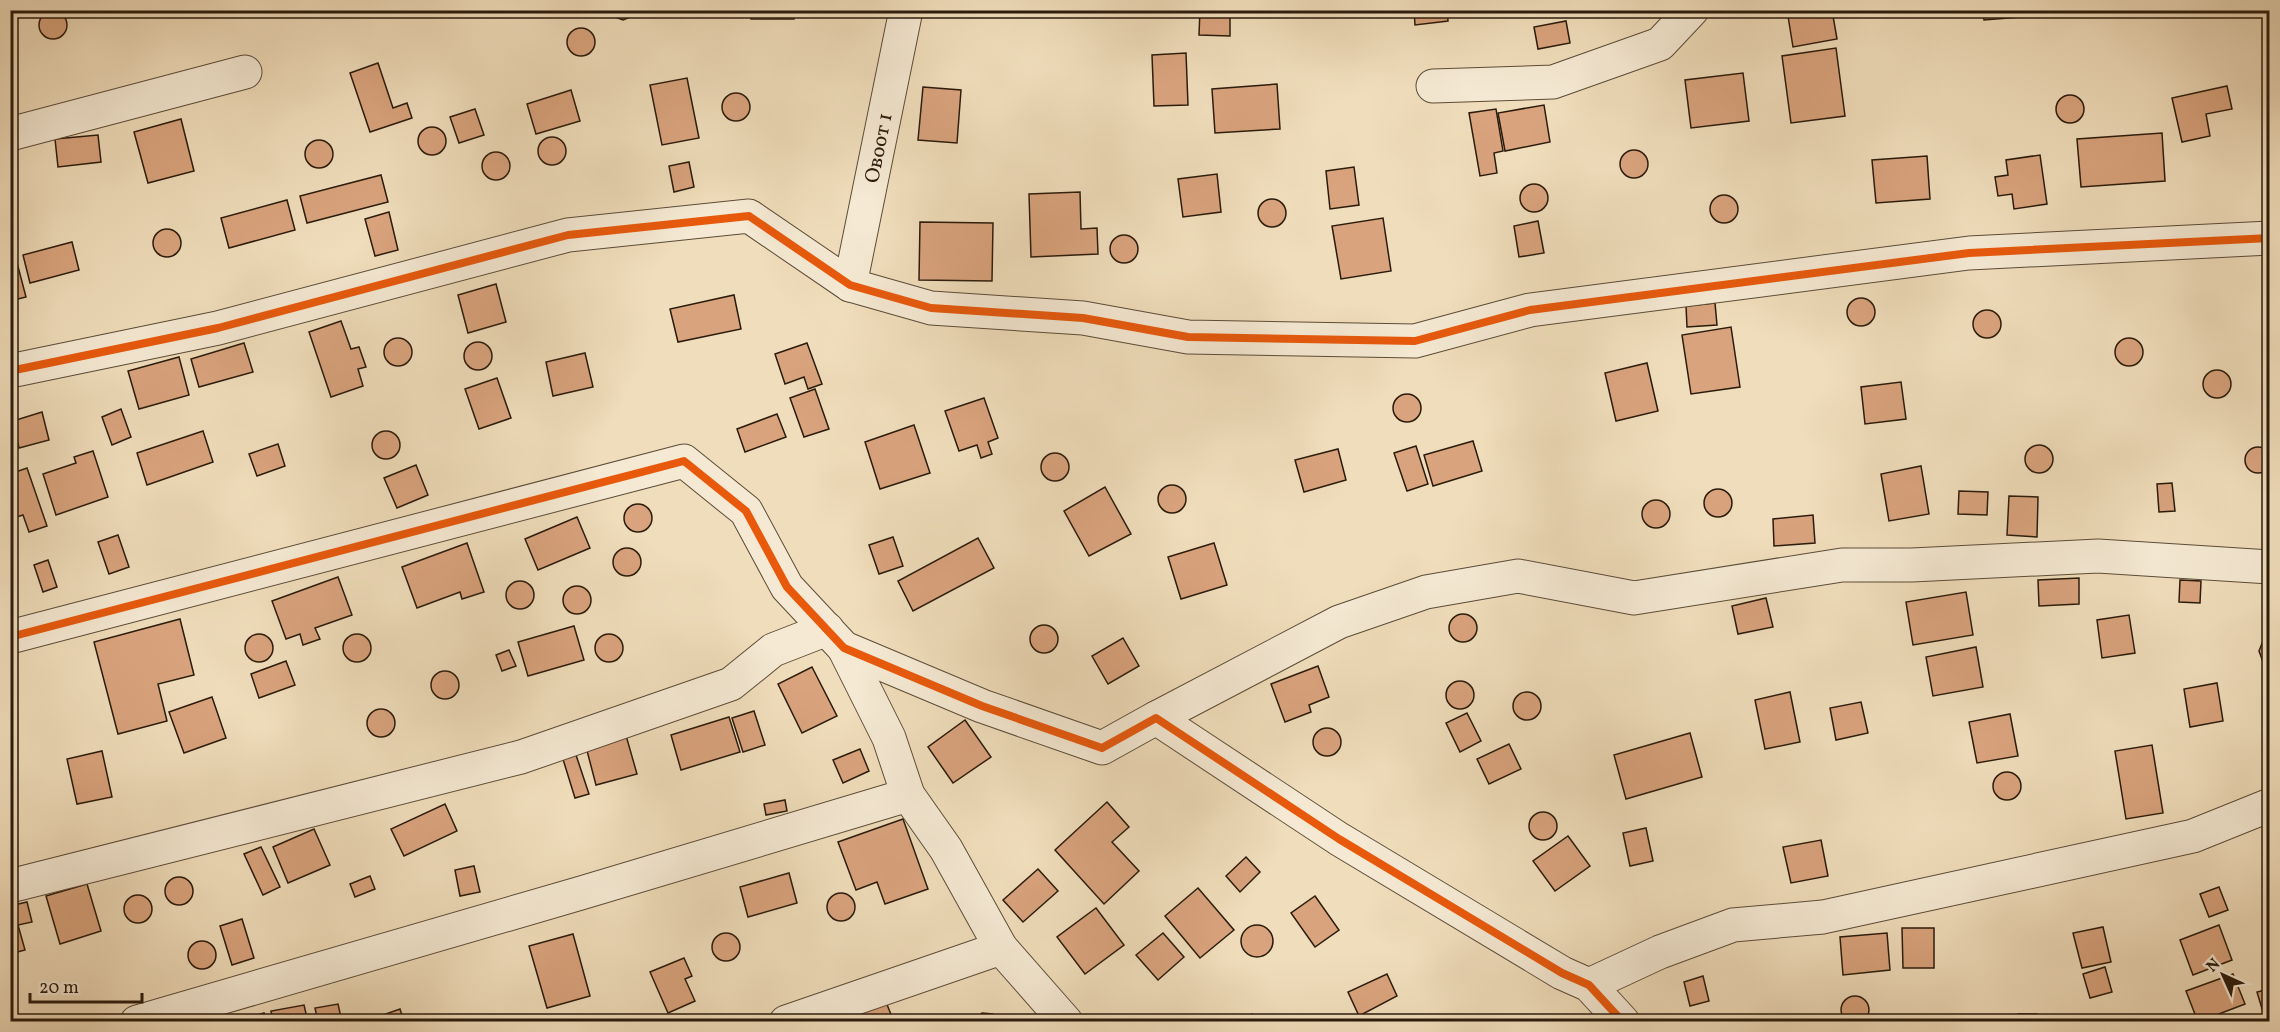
<svg xmlns="http://www.w3.org/2000/svg" width="2280" height="1032" font-family="Vollkorn,serif">
<rect width="100%" height="100%" fill="#f0ddbb"/>
<filter id="stains"><feTurbulence type="fractalNoise" baseFrequency=".00333" numOctaves="4"/><feColorMatrix values="0 0 0 0 .2 0 0 0 0 .09 0 0 0 0 .02 0 0 0 .5 -.17"/></filter>
<radialGradient id="worn" r=".72"><stop offset=".6" stop-color="#630" stop-opacity="0"/><stop offset="1" stop-color="#630" stop-opacity=".3"/></radialGradient>
<g fill="#d9a37d" stroke="#2a1b0c" stroke-width="1.5">
<path d="M609 10H636L633 16 623 20 612 16Z"/>
<rect x="751" y="10" width="43" height="9"/>
<path d="M1200 10H1230V36L1199 35Z"/>
<path d="M1414 10H1447L1448 21 1415 25Z"/>
<path d="M1787 10H1832L1837 39 1793 47Z"/>
<path d="M1983 10H2021V17L1984 20Z"/>
<circle cx="53" cy="25" r="14"/>
<path d="M1566 21 1570 43 1538 49 1534 27Z"/>
<circle cx="581" cy="42" r="14"/>
<path d="M1836 48 1845 116 1791 123 1782 56Z"/>
<path d="M1186 53 1188 105 1154 106 1152 55Z"/>
<path d="M378 63 393 108 407 103 412 118 370 132 350 73Z"/>
<path d="M1743 73 1749 121 1691 128 1685 80Z"/>
<path d="M687 78 699 138 662 145 650 85Z"/>
<path d="M1277 84 1280 129 1215 133 1212 89Z"/>
<path d="M2227 86 2232 109 2206 114 2210 136 2182 142 2172 98Z"/>
<path d="M923 87 961 90 957 143 918 140Z"/>
<path d="M571 90 580 121 536 134 527 104Z"/>
<circle cx="736" cy="107" r="14"/>
<circle cx="2070" cy="109" r="14"/>
<path d="M1544 105 1550 142 1505 151 1498 113Z"/>
<path d="M475 109 484 135 459 143 450 117Z"/>
<path d="M1496 109 1503 151 1494 153 1497 173 1480 176 1469 113Z"/>
<path d="M181 119 194 171 148 183 134 132Z"/>
<circle cx="432" cy="141" r="14"/>
<path d="M2162 133 2165 181 2081 187 2077 139Z"/>
<path d="M98 135 101 162 58 167 55 139Z"/>
<circle cx="552" cy="151" r="14"/>
<circle cx="319" cy="154" r="14"/>
<circle cx="1634" cy="164" r="14"/>
<circle cx="496" cy="166" r="14"/>
<path d="M2040 155 2047 204 2014 209 2012 194 1998 196 1995 177 2008 175 2006 160Z"/>
<path d="M1927 156 1930 199 1876 203 1872 160Z"/>
<path d="M689 162 694 187 674 192 669 166Z"/>
<path d="M1354 167 1359 205 1330 209 1326 171Z"/>
<path d="M1217 174 1221 212 1183 217 1178 179Z"/>
<path d="M381 175 388 202 307 223 300 196Z"/>
<circle cx="1534" cy="198" r="14"/>
<path d="M1080 192 1081 229 1097 228 1098 254 1031 257 1029 194Z"/>
<circle cx="1724" cy="209" r="14"/>
<circle cx="1272" cy="213" r="14"/>
<path d="M287 200 295 230 229 248 221 218Z"/>
<path d="M389 212 398 250 375 256 365 219Z"/>
<path d="M1383 218 1391 271 1341 279 1332 226Z"/>
<path d="M1538 221 1544 253 1519 257 1514 226Z"/>
<path d="M920 222 993 223 992 281 919 280Z"/>
<circle cx="167" cy="243" r="14"/>
<circle cx="1124" cy="249" r="14"/>
<path d="M72 242 79 270 30 283 23 255Z"/>
<path d="M16 259 26 297 10 301V261Z"/>
<path d="M496 284 506 322 468 333 458 295Z"/>
<path d="M734 295 741 329 678 342 670 309Z"/>
<circle cx="1861" cy="312" r="14"/>
<path d="M1715 303 1717 325 1687 327 1686 306Z"/>
<circle cx="1987" cy="324" r="14"/>
<path d="M341 321 351 349 359 347 366 367 358 369 363 386 331 397 309 332Z"/>
<path d="M1731 327 1740 387 1691 394 1682 335Z"/>
<circle cx="2129" cy="352" r="14"/>
<circle cx="398" cy="352" r="14"/>
<circle cx="478" cy="356" r="14"/>
<path d="M244 343 253 372 199 387 191 359Z"/>
<path d="M807 343 822 384 808 389 804 377 785 384 775 354Z"/>
<path d="M585 353 593 387 553 396 546 362Z"/>
<path d="M179 357 189 395 139 409 128 371Z"/>
<path d="M1647 363 1658 411 1616 421 1605 373Z"/>
<circle cx="2217" cy="384" r="14"/>
<path d="M497 378 511 418 479 429 465 389Z"/>
<path d="M1901 382 1906 419 1865 424 1861 387Z"/>
<path d="M815 389 829 429 804 437 790 398Z"/>
<circle cx="1407" cy="408" r="14"/>
<path d="M984 398 998 438 988 442 992 454 981 458 977 445 959 451 945 411Z"/>
<path d="M121 409 131 437 112 445 102 417Z"/>
<path d="M42 412 49 440 19 448 13 421Z"/>
<path d="M777 414 786 437 745 452 737 429Z"/>
<path d="M914 425 930 473 880 489 865 442Z"/>
<path d="M203 431 213 462 147 485 137 453Z"/>
<circle cx="386" cy="445" r="14"/>
<path d="M1473 441 1482 471 1433 486 1424 455Z"/>
<path d="M278 444 285 466 257 476 249 454Z"/>
<circle cx="2039" cy="459" r="14"/>
<path d="M1416 446 1428 484 1407 491 1394 453Z"/>
<circle cx="2258" cy="460" r="13"/>
<path d="M1338 449 1346 480 1304 492 1295 460Z"/>
<path d="M93 451 108 497 56 515 43 474 76 463 74 457Z"/>
<circle cx="1055" cy="467" r="14"/>
<path d="M416 465 428 495 397 508 384 478Z"/>
<path d="M1921 466 1929 514 1889 521 1881 474Z"/>
<path d="M27 468 47 526 29 532 23 515 10 519V474Z"/>
<path d="M2172 483 2175 511 2159 512 2157 484Z"/>
<circle cx="1172" cy="499" r="14"/>
<path d="M1105 487 1131 534 1089 556 1064 511Z"/>
<circle cx="1718" cy="503" r="14"/>
<path d="M1959 491 1988 492 1987 515 1958 514Z"/>
<path d="M2009 496 2038 497 2037 537 2007 535Z"/>
<circle cx="1656" cy="514" r="14"/>
<circle cx="638" cy="518" r="14"/>
<path d="M1813 515 1815 543 1774 546 1773 519Z"/>
<path d="M577 517 590 548 538 570 525 539Z"/>
<path d="M118 535 129 567 109 574 98 542Z"/>
<path d="M893 537 903 566 879 574 869 545Z"/>
<path d="M978 538 994 568 913 611 898 581Z"/>
<path d="M467 543 484 592 462 599 460 592 417 608 402 567Z"/>
<path d="M1214 543 1227 585 1181 599 1168 557Z"/>
<circle cx="627" cy="562" r="14"/>
<path d="M48 560 57 587 43 592 34 565Z"/>
<path d="M338 577 352 615 315 628 320 639 303 645 300 634 286 639 272 601Z"/>
<path d="M2079 578V604L2039 606 2038 580Z"/>
<path d="M2180 580 2201 581 2200 603 2179 602Z"/>
<circle cx="520" cy="595" r="14"/>
<circle cx="577" cy="600" r="14"/>
<path d="M1966 592 1973 635 1913 645 1906 602Z"/>
<path d="M1766 598 1773 627 1738 634 1732 606Z"/>
<circle cx="1463" cy="628" r="14"/>
<path d="M2129 615 2135 653 2102 658 2097 620Z"/>
<path d="M180 619 194 675 158 684 167 721 118 734 94 642Z"/>
<circle cx="1044" cy="639" r="14"/>
<path d="M574 626 584 660 528 676 518 642Z"/>
<circle cx="357" cy="648" r="14"/>
<circle cx="259" cy="648" r="14"/>
<circle cx="609" cy="648" r="14"/>
<path d="M1123 638 1139 666 1108 684 1092 656Z"/>
<path d="M2268 638H2270V665L2263 662 2259 651 2263 641Z"/>
<path d="M1976 647 1983 687 1933 696 1926 657Z"/>
<path d="M509 650 516 666 502 671 496 655Z"/>
<path d="M286 661 295 685 259 698 251 674Z"/>
<path d="M1318 666 1329 697 1309 705 1311 712 1285 722 1271 684Z"/>
<path d="M812 667 837 716 802 733 778 684Z"/>
<circle cx="445" cy="685" r="14"/>
<circle cx="1460" cy="695" r="14"/>
<path d="M2217 683 2223 721 2190 727 2184 689Z"/>
<circle cx="1527" cy="706" r="14"/>
<path d="M1790 692 1800 742 1765 749 1755 700Z"/>
<path d="M212 697 226 738 184 753 169 712Z"/>
<path d="M1861 702 1868 733 1836 740 1830 708Z"/>
<circle cx="381" cy="723" r="14"/>
<path d="M754 711 765 745 743 752 732 718Z"/>
<path d="M1467 713 1481 741 1460 752 1446 723Z"/>
<path d="M2010 714 2018 756 1977 763 1969 722Z"/>
<path d="M729 717 740 752 681 770 671 735Z"/>
<path d="M965 720 991 757 953 783 928 747Z"/>
<circle cx="1327" cy="742" r="14"/>
<path d="M625 732 637 774 596 785 585 743Z"/>
<path d="M1690 733 1702 777 1626 799 1614 755Z"/>
<path d="M1509 744 1521 769 1489 784 1477 759Z"/>
<path d="M2152 745 2163 813 2126 819 2115 751Z"/>
<path d="M860 749 869 771 843 783 833 760Z"/>
<path d="M102 751 112 797 77 804 67 759Z"/>
<path d="M575 752 589 794 575 798 562 756Z"/>
<circle cx="2007" cy="786" r="14"/>
<path d="M10 789 16 814 10 815Z"/>
<path d="M785 800 787 811 766 815 764 804Z"/>
<path d="M1107 802 1129 827 1112 842 1139 871 1104 904 1055 850Z"/>
<path d="M445 804 457 831 404 856 391 829Z"/>
<circle cx="1543" cy="826" r="14"/>
<path d="M903 819 928 889 885 904 877 882 856 890 838 842Z"/>
<path d="M1646 828 1653 861 1630 866 1623 833Z"/>
<path d="M314 829 330 865 288 883 273 847Z"/>
<path d="M1568 836 1590 866 1555 891 1533 861Z"/>
<path d="M1821 840 1828 876 1791 883 1783 847Z"/>
<path d="M261 847 280 887 263 895 244 854Z"/>
<path d="M1246 857 1260 872 1240 892 1226 876Z"/>
<path d="M474 866 480 892 460 896 455 870Z"/>
<path d="M1038 869 1058 891 1023 922 1003 900Z"/>
<path d="M789 873 797 903 748 917 740 887Z"/>
<path d="M370 876 375 889 355 897 350 884Z"/>
<circle cx="179" cy="891" r="14"/>
<path d="M87 884 101 931 60 944 46 896Z"/>
<path d="M2219 887 2228 910 2209 917 2200 894Z"/>
<path d="M1198 888 1234 930 1200 958 1165 916Z"/>
<circle cx="841" cy="907" r="14"/>
<circle cx="138" cy="909" r="14"/>
<path d="M1315 896 1339 930 1315 947 1291 913Z"/>
<path d="M27 902 32 922 18 925 25 950 10 954V906Z"/>
<path d="M1096 908 1124 945 1085 974 1057 937Z"/>
<path d="M242 919 254 958 232 965 220 926Z"/>
<path d="M2219 925 2232 960 2193 975 2180 940Z"/>
<circle cx="1257" cy="941" r="16"/>
<path d="M2103 927 2111 962 2082 968 2073 933Z"/>
<path d="M1902 928H1934V968H1903Z"/>
<path d="M1163 933 1184 957 1158 980 1136 955Z"/>
<path d="M1887 933 1890 970 1843 975 1840 937Z"/>
<circle cx="726" cy="947" r="14"/>
<path d="M573 934 590 996 547 1008 529 946Z"/>
<circle cx="202" cy="955" r="14"/>
<path d="M684 958 692 976 685 979 695 1001 668 1013 650 972Z"/>
<path d="M2105 967 2112 992 2090 998 2083 974Z"/>
<path d="M1387 974 1397 996 1359 1016 1348 992Z"/>
<path d="M2233 974 2245 1004 2198 1022 2186 991Z"/>
<path d="M1703 976 1709 1001 1690 1006 1684 982Z"/>
<path d="M2270 989V1022H2266L2257 992Z"/>
<circle cx="1855" cy="1010" r="14"/>
<path d="M886 1002 894 1022H834Z"/>
<path d="M338 1004 342 1022H318L315 1008Z"/>
<path d="M304 1005 308 1022H273L271 1011Z"/>
<path d="M400 1009 404 1022H363Z"/>
<path d="M264 1013 267 1022H246L245 1019Z"/>
<path d="M982 1013 993 1014 999 1022H974Z"/>
<path d="M1252 1014 1256 1022H1239Z"/>
<path d="M2018 1014H2037L2039 1022H2018Z"/>
</g>
<g fill="none" stroke-linecap="round" stroke-linejoin="round">
<g stroke="#5c4c38" stroke-width="35">
<g id="minor">
<path d="M1433 86 1553 82 1660 44 1692 10"/>
<path d="M10 134 245 72"/>
<path id="s1" d="M850 285 906 10"/>
<path d="M10 371 218 328 568 235 749 216 850 285 931 308 1083 318 1188 337 1415 341 1530 310 1969 253 2270 238"/>
<path d="M10 637 684 461 746 511 787 587 844 648 982 706 1102 748 1156 718 1339 839 1562 973 1589 985 1623 1022"/>
<path d="M844 648 889 738 908 795 946 849 1001 948 1066 1022"/>
<path d="M1156 718 1339 622 1426 592 1518 576 1634 598 1842 565H1912L2098 556 2270 567"/>
<path d="M10 886 521 757 731 684 773 650 827 629"/>
<path d="M1589 985 1660 952 1733 925 1823 917 2193 836 2270 805"/>
<path d="M137 1022 581 893 908 795"/>
<path d="M786 1022 1001 948"/>
</g>
</g>
<use href="#minor" stroke="#f5e9d3" stroke-width="33"/>
<g stroke="#f5e9d3" stroke-width="11">
<g id="cycleway">
<path d="M10 371 218 328 568 235 749 216 850 285 931 308 1083 318 1188 337 1415 341 1530 310 1969 253 2270 238"/>
<path d="M10 637 684 461 746 511 787 587 844 648 982 706 1102 748 1156 718 1339 839 1562 973 1589 985 1623 1022"/>
</g>
</g>
<use href="#cycleway" stroke="#e8590c" stroke-width="8"/>
</g>
<g text-anchor="middle" stroke-width="5" stroke-linejoin="round" paint-order="stroke">
<g font-size="21" fill="#2a1b0c" stroke="#f5e9d3">
<text dy="7" stroke="none"><textPath href="#s1" startOffset="140">Овоот 1</textPath></text>
</g>
</g>
<rect width="2280" height="1032" fill="none" stroke="#f0ddbb" stroke-width="36"/>
<rect x="12" y="12" width="2256" height="1008" fill="none" stroke="#2a1b0c" stroke-width="3"/>
<rect x="18" y="18" width="2244" height="996" fill="none" stroke="#2a1b0c" stroke-width="1.5"/>
<g transform="translate(2223 975) rotate(315)" stroke="#f5e9d3" stroke-width="4.5" paint-order="stroke">
<path d="M0-4.5L10 22L0 15L-10 22Z" fill="#2a1b0c"/>
<text y="-9" font-size="16" font-weight="bold" text-anchor="middle" fill="#2a1b0c">N</text>
</g>
<path d="M30 993v9h112v-9" fill="none" stroke="#2a1b0c" stroke-width="3"/>
<text x="39" y="993" font-size="18" fill="#2a1b0c" stroke="#f5e9d3" stroke-width="4.5" paint-order="stroke">20 m</text>
<rect width="100%" height="100%" filter="url(#stains)"/>
<rect width="100%" height="100%" fill="url(#worn)"/>
</svg>
